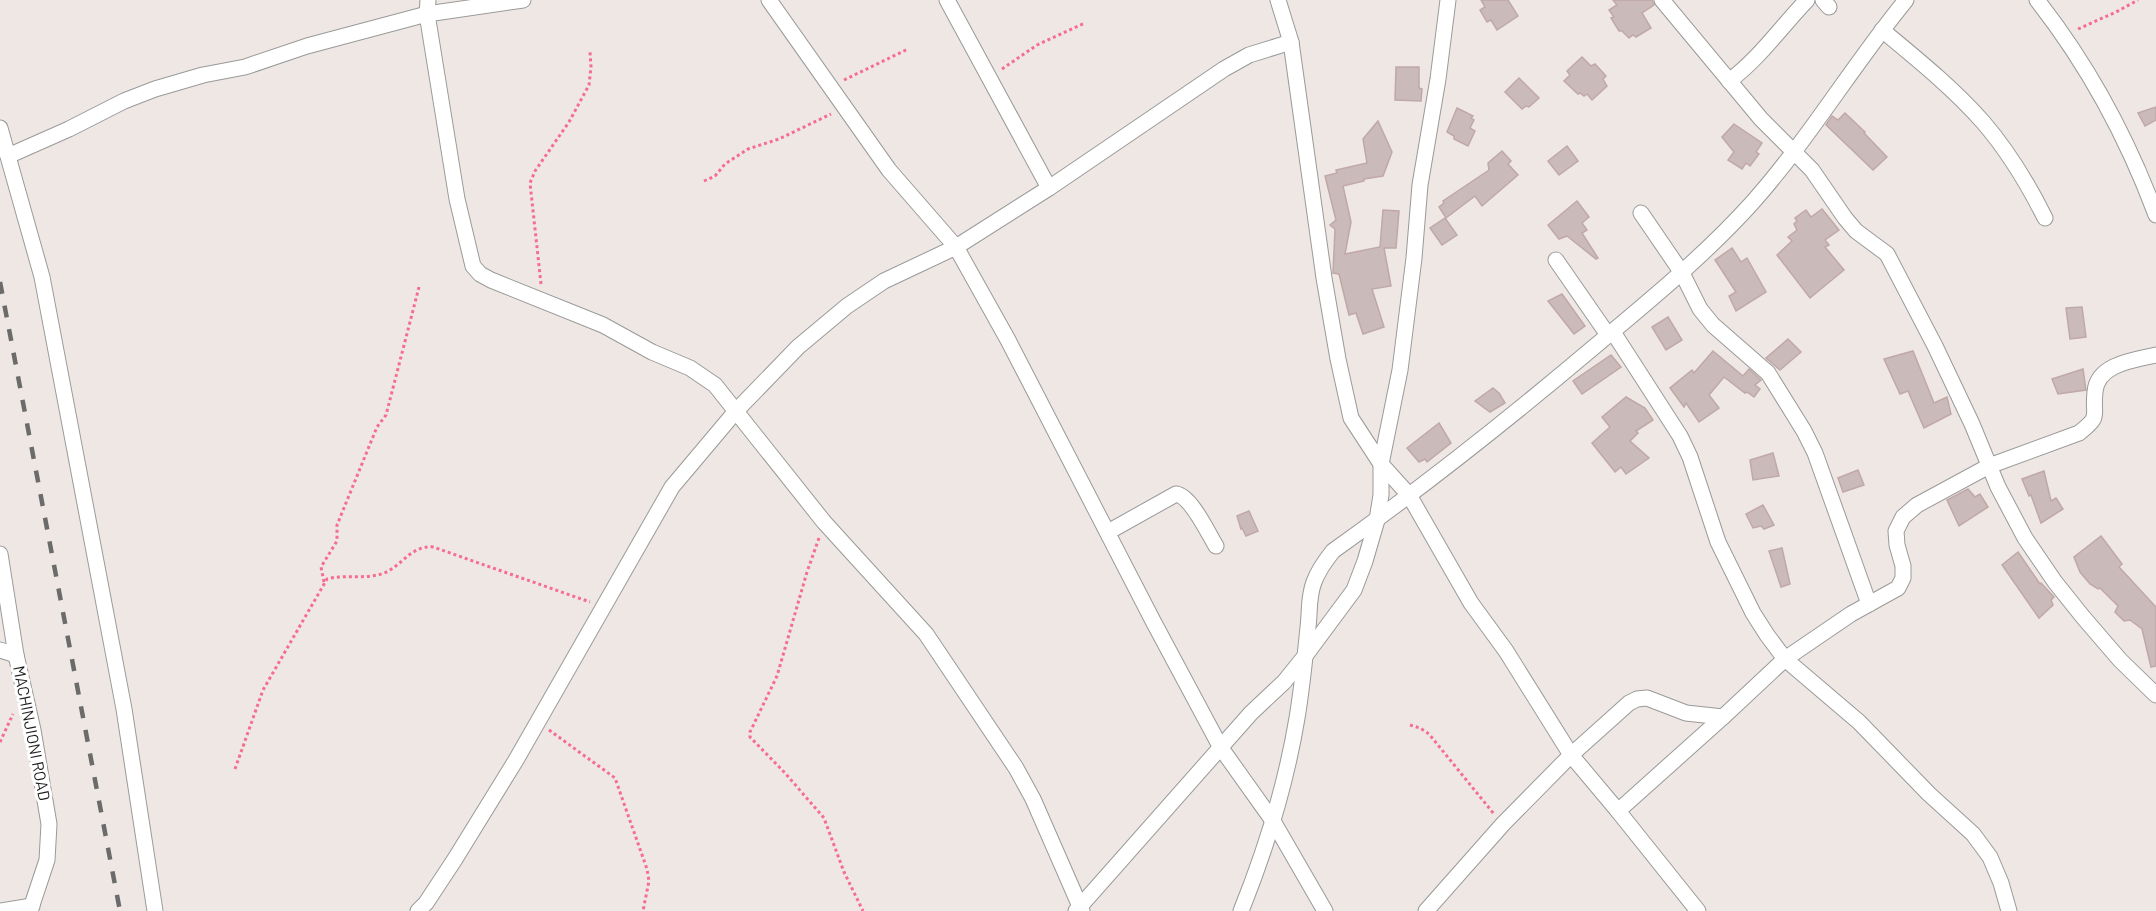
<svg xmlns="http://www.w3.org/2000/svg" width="2156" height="911" font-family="Barlow,sans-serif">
<rect width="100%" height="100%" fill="#eee7e3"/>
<g fill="#cabbba" stroke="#c0a8a6" stroke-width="1.5">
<path d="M1481 0H1508L1518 16 1497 30 1491 20 1487 22 1480 10 1485 7Z"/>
<path d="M1613 0H1652L1654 5 1642 13 1651 28 1636 37 1633 35 1629 38 1622 31H1619L1611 18 1614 17 1609 10 1617 5Z"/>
<path d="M1582 57 1591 66 1595 64 1606 76 1603 79 1607 86 1592 100 1587 94 1584 96 1580 93 1578 94 1564 81 1570 75 1567 71Z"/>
<path d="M1396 67H1419V88L1422 89 1421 101 1395 100Z"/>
<path d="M1519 78 1539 98 1529 107 1526 106 1522 109 1505 92Z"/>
<path d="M2156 107V120L2145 126 2138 113Z"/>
<path d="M1457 108 1473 116 1471 118 1474 120 1470 128 1475 131 1468 146 1454 139V136L1447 132Z"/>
<path d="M1845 113 1865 132 1864 133 1887 157 1873 170 1826 125 1832 116 1838 120Z"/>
<path d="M1378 121 1392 152 1383 176 1364 179V181L1343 186 1351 222 1345 254 1380 247 1383 210 1399 211 1396 248H1384L1391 286 1372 289 1384 327 1363 334 1356 313 1349 315 1339 274 1333 273 1335 229 1330 225 1336 220 1325 176 1337 173 1336 170 1367 163 1363 139Z"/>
<path d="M1734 124 1762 143 1756 152 1759 154 1750 166 1746 163 1742 169 1728 160 1734 152 1722 137Z"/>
<path d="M1567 146 1578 161 1559 175 1548 161Z"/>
<path d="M1502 151 1511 161 1508 164 1518 175 1482 206 1475 196 1446 218 1439 207 1444 203 1443 201 1489 170 1488 163Z"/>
<path d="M1577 201 1589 217 1582 223 1587 230 1582 233 1598 258 1596 259 1567 236 1559 239 1548 225Z"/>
<path d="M1822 209 1839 230 1825 240 1829 245 1825 247 1844 270 1810 298 1777 255 1792 241 1788 237 1797 230 1794 224 1797 221 1795 218 1806 210 1811 217Z"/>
<path d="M1445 218 1457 235 1442 245 1430 228Z"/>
<path d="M1732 248 1741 262 1747 258 1766 292 1736 311 1729 296 1736 292 1715 260Z"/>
<path d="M1562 294 1585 326 1574 334 1548 301Z"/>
<path d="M2082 307 2086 337 2070 339 2066 308Z"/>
<path d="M1668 317 1682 340 1666 350 1652 327Z"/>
<path d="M1788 339 1801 352 1780 370 1766 358Z"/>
<path d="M1713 351 1743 376 1749 369 1761 380 1755 385 1760 389 1754 397 1747 392 1745 393 1724 377 1709 395 1719 408 1699 422 1686 403 1684 407 1670 388 1692 370 1694 373Z"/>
<path d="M1913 351 1934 403 1947 397 1951 414 1924 428 1908 391 1900 394 1884 359Z"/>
<path d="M1611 355 1621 367 1582 394 1573 381Z"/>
<path d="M2083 369 2086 390 2058 394 2052 379Z"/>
<path d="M1493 388 1499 393 1505 403 1490 412 1475 401Z"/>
<path d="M1626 397 1645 408 1653 420 1636 431 1638 433 1630 441 1649 458 1626 474 1621 467 1615 472 1592 443 1610 427 1602 417Z"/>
<path d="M1439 423 1451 443 1427 462 1425 459 1419 462 1407 448Z"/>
<path d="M1773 453 1779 476 1753 480 1750 460Z"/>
<path d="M1858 470 1864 485 1843 492 1838 478Z"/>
<path d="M2044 471 2051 501 2056 498 2063 509 2041 523 2031 495 2029 496 2022 479Z"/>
<path d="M1968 489 1975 497 1980 494 1988 507 1959 526 1947 500Z"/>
<path d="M1763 505 1774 525 1764 529 1761 526 1753 528 1746 514Z"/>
<path d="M1249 511 1258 531 1246 536 1242 528 1241 529 1237 516Z"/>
<path d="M2101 536 2122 564 2119 567 2156 607V666L2151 667 2142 629 2130 620 2124 621 2115 612 2118 606 2100 588 2098 589 2090 584 2080 572 2074 557Z"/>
<path d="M1782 548 1790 584 1781 587 1769 551Z"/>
<path d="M2018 552 2040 584 2041 583 2054 597 2051 600 2053 605 2039 618 2002 565Z"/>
</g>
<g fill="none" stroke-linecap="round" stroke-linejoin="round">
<g stroke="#9a9a9a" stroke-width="17">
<g id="street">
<path d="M428 0 427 14 457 199 473 266 480 274 491 280 603 325 652 352 690 368 715 385 824 522 926 634 1016 768 1033 799 1082 911"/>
<path d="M769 0 889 170 956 247 1008 340 1153 621 1221 748 1273 821 1325 911"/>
<path d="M947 0 1049 188"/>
<path d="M1448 0 1438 79 1420 185 1414 258 1400 370 1381 464 1409 495 1471 603 1506 651 1571 755 1618 811 1698 911"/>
<path d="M1662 0 1761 119 1812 170 1845 218 1856 231 1887 254 1935 346 1972 424 1998 487 2025 538 2055 582 2083 617 2120 660 2156 695"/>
<path d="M1823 0 1829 7"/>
<path d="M2037 0C2088 65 2127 137 2156 215"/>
<path d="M1882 30C1917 59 1953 88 1983 122 2008 151 2028 184 2045 218"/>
<path d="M1729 81C1759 59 1781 27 1807 0"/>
<path d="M0 128 42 277 124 709 155 911"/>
<path d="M8 156 69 129 124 101 155 89 203 75 245 67 307 46 427 14 523 0"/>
<path d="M1641 213 1682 273 1700 309 1713 325 1768 373 1804 431 1815 453 1869 604"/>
<path d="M1556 260 1608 335"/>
<path d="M1613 332 1680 436 1690 457 1718 542 1753 613 1767 635 1785 659 1859 722 1929 794 1973 834 1990 857 2001 883 2009 911"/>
<path d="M1108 532 1176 494C1191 496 1208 533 1216 546"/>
<path d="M0 554 16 655 33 730 49 824 47 860 30 911"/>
<path d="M0 650 16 655"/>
<path d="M1618 811 1723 717"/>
<path d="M1 911 32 906"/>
<path d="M418 911 426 903 455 859 516 760 672 487 736 411 798 347 847 306 884 281 956 247 1049 188 1224 69 1249 55 1291 42"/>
<path d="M1076 911 1251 713 1284 682 1305 656 1354 590 1365 561 1377 520 1381 495V464L1351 418 1338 359 1324 278 1291 42 1278 0"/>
<path d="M1241 911C1266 849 1286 784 1297 718 1302 688 1305 658 1308 627 1310 612 1308 597 1314 582 1318 571 1325 561 1333 551 1423 487 1510 418 1594 347 1649 301 1704 256 1752 203 1809 139 1852 66 1906 0"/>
<path d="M1426 911 1503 824 1571 755 1629 703 1637 699 1647 698 1686 713 1723 717 1785 659 1851 614 1898 588 1903 578V566L1897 545 1896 531 1903 517 1917 505 1989 466 2079 433C2102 415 2092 417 2095 392 2097 364 2134 360 2156 355"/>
</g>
</g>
<g stroke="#f66d90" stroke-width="3" stroke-dasharray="3 3" stroke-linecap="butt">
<path d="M2078 29 2116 12 2138 0"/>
<path d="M1002 69 1037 45 1085 23"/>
<path d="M844 80 908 49"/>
<path d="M704 181 715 176 725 164 748 149 779 139 831 114"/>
<path d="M541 284 530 183 535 171 569 122 589 85 591 67 590 52"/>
<path d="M819 538 807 572 777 676 750 732V737L785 773 824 818 844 872 863 911"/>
<path d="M324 582 321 567 337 541V525L377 427 386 415 419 287"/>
<path d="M1410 725 1420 728 1429 734 1494 814"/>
<path d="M549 730 615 778 647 869 649 881 643 911"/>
<path d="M0 742 13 714"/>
<path d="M235 769 263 690 327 579C345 574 366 580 384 573 402 566 411 545 433 547L590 602"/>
</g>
<use href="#street" stroke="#fff" stroke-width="15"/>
<path stroke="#6b6b6b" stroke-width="4.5" stroke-dasharray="12 12" stroke-linecap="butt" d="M0 282 120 911"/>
</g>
<g text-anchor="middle" stroke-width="6" stroke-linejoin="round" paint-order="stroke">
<g font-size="16" fill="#1d1d1d" stroke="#fff">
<text transform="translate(32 733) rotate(79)" y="6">MACHINJIONI ROAD</text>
</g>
</g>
</svg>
